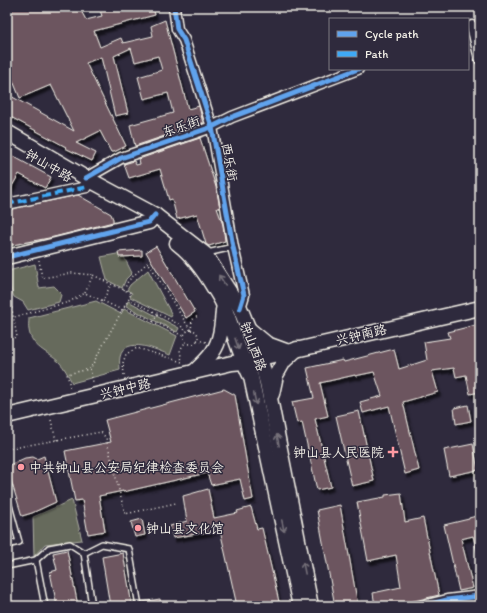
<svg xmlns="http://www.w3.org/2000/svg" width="487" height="613" font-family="Itim,'LXGW WenKai TC',sans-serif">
<defs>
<filter id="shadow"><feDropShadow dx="2.5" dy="4" stdDeviation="1" flood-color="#0009"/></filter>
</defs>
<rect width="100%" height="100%" fill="#2f2a3d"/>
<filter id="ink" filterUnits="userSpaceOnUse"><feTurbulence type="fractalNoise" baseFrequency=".025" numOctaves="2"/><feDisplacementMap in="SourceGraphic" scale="8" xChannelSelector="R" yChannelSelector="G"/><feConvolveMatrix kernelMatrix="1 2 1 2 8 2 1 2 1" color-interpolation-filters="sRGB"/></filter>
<g filter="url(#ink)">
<g fill="#666a5c" stroke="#adaea2">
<path d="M122 253 132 273 126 279 122 288 107 280 101 257Z"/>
<path d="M35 264 39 288 54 286 60 292 61 295 59 302 28 310 23 302 14 297 10 287 8 271Z"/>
<path d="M148 270 172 315 171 317 130 297 132 293 127 290 130 285Z"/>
<path d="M96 301 121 314 124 309 177 336 170 355C157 350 125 335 120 357 119 361 120 366 120 370L72 383C69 376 64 367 59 362 48 352 31 347 29 330 28 327 29 322 29 318Z"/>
<path d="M128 301 179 328 177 332 126 306Z"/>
<path d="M72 500 82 540 45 544 34 556 33 517Z"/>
</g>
<g fill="#6c545f" stroke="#f4f1e8" filter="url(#shadow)">
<path d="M7 7H79L86 20 102 16 99 7H153L155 15 94 31 100 47 121 38 123 43 153 36 151 26 165 20 188 109 199 106 203 123 135 146 130 125 173 113 168 93 144 99 138 77 162 70 158 56 135 62 131 48 114 56 128 113 115 116 101 57 86 63 126 146 114 152H111L100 131 76 143 96 153 92 161 65 148 66 147 7 115V94L74 131 51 85 20 98 9 71H8L7 67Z"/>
<path d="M200 138 216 187 220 208H217L223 225 225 241 209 246 206 244 197 214 177 219 172 199 169 200 160 169 129 178 124 164 134 161 136 165 140 164 139 159Z"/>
<path d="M7 153 51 177 45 188 19 174 7 195Z"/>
<path d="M78 195 111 214 113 219V222L54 237 7 246V210Z"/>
<path d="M156 246 195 312 186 318 146 252Z"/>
<path d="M142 250V256L119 257 118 252Z"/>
<path d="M480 324V392L470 394 466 375 456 377 454 368 432 371 438 392 403 402 419 470 405 474 389 406 363 413 360 402 382 396 374 372 355 376V375L320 383 328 416 315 419 331 487 317 490 302 422 297 423 292 402 314 398 307 368 343 360 344 362 394 349 399 369 427 360 424 342 450 338 448 332Z"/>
<path d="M224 389 235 395 247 465 253 499 245 501 240 479 211 485 207 473 123 492V491L99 496 105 531 88 534 82 500 75 501 65 451 111 442 105 420Z"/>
<path d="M468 405 471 421 456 424 454 408Z"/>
<path d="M359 411 374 481 352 486 336 416Z"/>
<path d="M473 444 478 470 449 476 444 450Z"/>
<path d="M44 456 56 502 32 513 22 516 9 474H7V466L25 458 33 457 37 459Z"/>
<path d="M208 489 214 518 238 513 237 511 251 507 257 529 262 528 280 606H237L220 530 173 538 170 526 187 521 183 496Z"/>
<path d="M401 493 405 522 423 518 439 595 393 606H375L373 593 401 587 396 555 368 561 357 502 385 497V495Z"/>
<path d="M340 505 358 606H335L317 510Z"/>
<path d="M480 515V552H477L473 536 461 539 473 588 459 591 444 525 469 519V518Z"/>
<path d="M142 519 145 535 135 537 131 522Z"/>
<path d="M67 550 78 606H57L50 572 57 570 53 553Z"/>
<path d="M123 553 132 606H110L102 557Z"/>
<path d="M160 599 161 606H143L142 602Z"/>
</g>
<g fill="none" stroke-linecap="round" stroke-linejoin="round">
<g stroke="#f4f1e8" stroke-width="8">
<g id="lane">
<path d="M207 253 233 247"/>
<path d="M7 498 19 542 7 545"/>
<path d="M84 553 102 544 129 549 139 606"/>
<path d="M36 560 45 606"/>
<path d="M7 566 36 560 49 548 70 544 84 553 92 606"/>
</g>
</g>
<g stroke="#f4f1e8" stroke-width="13">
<g id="street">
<path d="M472 26 480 59"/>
<path d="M86 178 121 158 212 127 184 40 177 29 174 7"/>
<path d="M7 204 87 187"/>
<path d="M240 308 244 295 233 247 212 127 232 117 358 69"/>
<path d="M423 606 447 600 480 596"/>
</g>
</g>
<g stroke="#f4f1e8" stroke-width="17">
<g id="secondary">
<path d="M7 132 86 178 155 215 205 254 240 308 260 357 267 383 311 606"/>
<path d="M177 243C193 255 204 271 214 288 217 293 221 299 223 304 233 328 239 354 251 377L300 606"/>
<path d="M7 257 149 222 155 215"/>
<path d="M250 330 267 344 286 351"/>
<path d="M194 372C200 366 207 360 212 353 221 341 222 324 223 310"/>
<path d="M272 394 276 375 284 361 297 349"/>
<path d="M7 416 232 363 243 362 480 308"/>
</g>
</g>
<g stroke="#f4f1e8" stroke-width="1.5" stroke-dasharray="1 3" stroke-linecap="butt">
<path d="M39 260 42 278 72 273 93 275"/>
<path d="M124 290 128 281 148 262 191 331"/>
<path d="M85 293 93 275 111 284"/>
<path d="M7 300 10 299 17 337 7 339"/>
<path d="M124 307 185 337"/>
<path d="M122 310 103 301 111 284 131 293 129 299"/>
<path d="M7 319 69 302 85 293 103 301"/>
<path d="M153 322 158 314"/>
<circle cx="191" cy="337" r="7"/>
<path d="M191 331 192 320 199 315"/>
<path d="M7 333 8 339"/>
<path d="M197 340 206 342"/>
<path d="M90 369 93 382"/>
<path d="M124 375 123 363 126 354 137 348 182 362 180 350 186 341"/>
<path d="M70 387 67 374 90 369 124 307 129 299 180 325 187 332"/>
<path d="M7 389 10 401"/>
<path d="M51 420 56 440"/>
<path d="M7 449 101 432 106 438 125 514 176 503"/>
</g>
<use href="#lane" stroke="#2f2a3d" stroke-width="5"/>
<use href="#street" stroke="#2f2a3d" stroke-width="10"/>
<use href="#secondary" stroke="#2f2a3d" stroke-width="14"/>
<path stroke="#3fa9f5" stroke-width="4" stroke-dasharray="8 4" stroke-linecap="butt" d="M7 204 87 187"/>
<g stroke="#2f2a3d" stroke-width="8">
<g id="cycleway">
<path d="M86 178 121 158 212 127 184 40 177 29 174 7"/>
<path d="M7 257 149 222 155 215"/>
<path d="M240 308 244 295 233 247 212 127 232 117 358 69"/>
<path d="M423 606 447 600 480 596"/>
</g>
</g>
<use href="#cycleway" stroke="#60a3ed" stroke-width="5"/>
</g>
<defs><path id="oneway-shaft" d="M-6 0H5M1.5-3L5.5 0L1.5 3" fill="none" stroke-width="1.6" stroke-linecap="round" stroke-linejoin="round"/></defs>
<g stroke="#747079">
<use href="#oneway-shaft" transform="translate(222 280) rotate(-123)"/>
<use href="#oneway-shaft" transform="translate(237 344) rotate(71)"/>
<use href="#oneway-shaft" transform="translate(255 399) rotate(78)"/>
<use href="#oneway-shaft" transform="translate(278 440) rotate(-101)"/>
<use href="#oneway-shaft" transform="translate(283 526) rotate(78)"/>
<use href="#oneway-shaft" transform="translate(304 568) rotate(-101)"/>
</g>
</g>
<g fill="#ff9aa2" stroke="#2f2a3d" stroke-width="1.5">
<path d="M391 446h4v4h4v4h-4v4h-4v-4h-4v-4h4z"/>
<circle cx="21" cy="467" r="4"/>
<circle cx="138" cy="528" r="4"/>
</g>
<g text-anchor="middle" stroke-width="3" stroke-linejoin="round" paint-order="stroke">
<g font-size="13" fill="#f4f1e8" stroke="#2f2a3d">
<text transform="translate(181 126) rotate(-19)" y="5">东乐街</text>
<text transform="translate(230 162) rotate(80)" y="5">西乐街</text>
<text transform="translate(49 165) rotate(30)" y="5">钟山中路</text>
<text transform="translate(361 334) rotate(-13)" y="5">兴钟南路</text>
<text transform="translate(254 346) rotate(70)" y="5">钟山西路</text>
<text transform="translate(125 388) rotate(-13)" y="5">兴钟中路</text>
</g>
<g font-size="13" fill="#f4f1e8" stroke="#2f2a3d" text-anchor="start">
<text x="384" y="457" text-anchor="end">钟山县人民医院</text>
<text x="29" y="472">中共钟山县公安局纪律检查委员会</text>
<text x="146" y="533">钟山县文化馆</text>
</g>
</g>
<rect width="487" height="613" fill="none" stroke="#2f2a3d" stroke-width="24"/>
<rect x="12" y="12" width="463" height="589" fill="none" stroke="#f4f1e8" stroke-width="1.5" filter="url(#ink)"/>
<rect x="329" y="18" width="140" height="52" fill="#2f2a3d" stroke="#7e7a81"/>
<rect x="337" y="31" width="20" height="6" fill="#60a3ed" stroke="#7e7a81"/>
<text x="365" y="38" font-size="12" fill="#f4f1e8">Cycle path</text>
<rect x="337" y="51" width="20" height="6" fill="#3fa9f5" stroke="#7e7a81"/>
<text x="365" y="58" font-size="12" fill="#f4f1e8">Path</text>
</svg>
